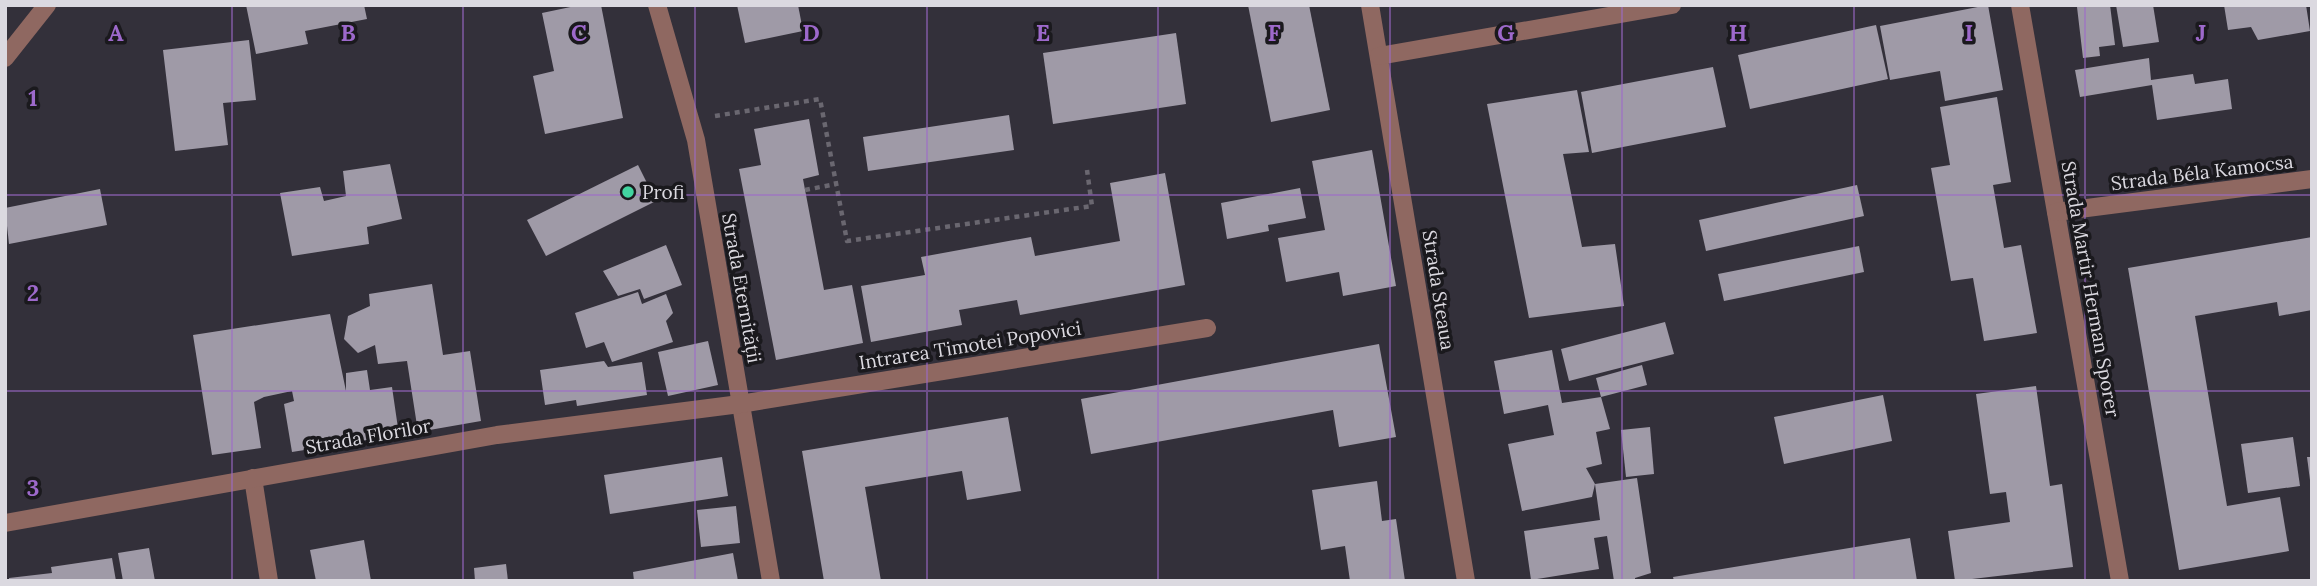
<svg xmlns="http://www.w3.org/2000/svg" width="2317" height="586" font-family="Lora,serif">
<rect width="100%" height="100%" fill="#33303a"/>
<g fill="#9f9aa7">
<path d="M246 5H364L367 19 305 31 308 44 256 54Z"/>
<path d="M580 5H601L623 118 545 134 533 76 554 71 542 13Z"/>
<path d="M737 5H798L803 31 745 43Z"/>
<path d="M1248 5H1309L1330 110 1271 122Z"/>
<path d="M1988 5 2003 90 1945 101 1940 71 1890 80 1880 26Z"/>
<path d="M2088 5H2110L2115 45 2099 47 2100 56 2083 58 2077 7Z"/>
<path d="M2116 5H2153L2159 42 2123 47Z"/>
<path d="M2224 5H2306L2310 31 2258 40 2251 27 2228 30Z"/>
<path d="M1876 25 1888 79 1750 109 1738 55Z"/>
<path d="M1176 33 1186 104 1053 124 1043 53Z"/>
<path d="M249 40 256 100 223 103 228 145 175 151 163 50Z"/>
<path d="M2149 58 2151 80 2193 74 2195 84 2228 79 2232 109 2157 120 2152 85 2080 97 2075 70Z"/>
<path d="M1713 67 1726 127 1592 153 1581 92Z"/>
<path d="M1577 90 1589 152 1563 154 1582 247 1615 244 1624 306 1529 318 1487 104Z"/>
<path d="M1997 97 2011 182 1993 185 2004 248 2021 245 2037 333 1984 341 1973 278 1951 281 1931 168 1950 165 1940 107Z"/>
<path d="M1009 115 1014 150 868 171 863 137Z"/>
<path d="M809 119 819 175 803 179 824 290 852 285 863 343 776 360 739 169 761 165 754 129Z"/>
<path d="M1372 150 1396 286 1343 296 1339 272 1286 282 1278 238 1325 230 1312 161Z"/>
<path d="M390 164 402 219 367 227 369 244 292 256 280 193 320 187 324 201 346 196 343 171Z"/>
<path d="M638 165 656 201 546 256 527 220Z"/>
<path d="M1165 173 1185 285 1020 315 1017 300 959 310 962 325 871 342 861 286 925 275 921 257 1031 237 1035 256 1120 241 1110 183Z"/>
<path d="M1857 185 1864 216 1706 251 1699 220Z"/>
<path d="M1300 188 1306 218 1268 225 1269 231 1227 239 1221 203Z"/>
<path d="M100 189 107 225 9 244 5 208Z"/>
<path d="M2312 237V310L2279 316 2277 302 2195 316 2227 506 2280 497 2289 551 2179 570 2128 268Z"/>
<path d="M666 245 682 285 644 299 640 289 618 296 603 271Z"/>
<path d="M1859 246 1864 272 1724 301 1718 274Z"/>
<path d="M432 284 443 355 470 351 481 421 418 432 407 361 378 364 375 345 358 353 344 339 348 316 370 306 369 294Z"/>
<path d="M638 292 642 304 666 294 673 313 666 321 673 342 612 362 604 342 586 348 575 313Z"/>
<path d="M330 314 346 391V373L367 370 370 390 392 387 399 435 292 452 284 404 294 401 292 391 264 397 254 402 261 448 212 455 193 335Z"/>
<path d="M1665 322 1674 354 1569 381 1561 349Z"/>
<path d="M708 341 718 385 668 396 658 352Z"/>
<path d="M1379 344 1396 437 1339 447 1333 410 1091 454 1081 399Z"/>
<path d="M1552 350 1562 403 1601 397 1610 429 1596 432 1602 464 1586 468 1595 484 1637 478 1651 573 1635 578V581H1614L1607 536 1594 538 1599 569 1531 580 1524 531 1600 520 1595 484 1592 497 1522 511 1508 444 1554 435 1548 405 1504 414 1494 361Z"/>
<path d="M604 361 608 367 642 362 647 395 577 406 576 400 545 405 540 370Z"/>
<path d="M1642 365 1647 385 1601 397 1596 378Z"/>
<path d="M2036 386 2050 486 2062 484 2073 567 1955 581 1948 531 2010 522 2006 492 1990 494 1976 394Z"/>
<path d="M1883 395 1892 441 1784 464 1774 417Z"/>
<path d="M1008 417 1021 491 967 500 962 471 865 487 881 581H824L802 451Z"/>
<path d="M1650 427 1654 474 1626 477 1621 430Z"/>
<path d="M2293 437 2300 486 2248 493 2241 444Z"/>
<path d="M722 457 728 496 610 514 604 475Z"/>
<path d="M2307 457H2312V480H2310Z"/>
<path d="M1377 481 1382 521 1396 519 1405 581H1350L1345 546 1321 550 1312 490Z"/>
<path d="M736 506 740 543 701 547 697 510Z"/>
<path d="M1910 538 1917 581H1674L1673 577Z"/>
<path d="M364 540 371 581H316L310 550Z"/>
<path d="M149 548 155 581H123L118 553Z"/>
<path d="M733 553 738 581H634L633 572Z"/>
<path d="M112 558 116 581H9V578L52 573 51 567Z"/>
<path d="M506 564 508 581H475L474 568Z"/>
</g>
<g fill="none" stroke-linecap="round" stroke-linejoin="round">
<g stroke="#6a6770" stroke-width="4.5" stroke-dasharray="5 5" stroke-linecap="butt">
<path d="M715 116 820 99 847 241 1092 206 1087 170"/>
<path d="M805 190 836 184"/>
</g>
<g stroke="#8f6861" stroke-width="18">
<path d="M657 5 696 140 771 581"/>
<path d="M1370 5 1466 581"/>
<path d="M2020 5 2120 581"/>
<path d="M1379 56 1672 5"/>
<path d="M5 58 47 5"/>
<path d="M2056 212 2312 179"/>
<path d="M253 478 269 581"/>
<path d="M5 523 497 435 740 404 1207 328"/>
</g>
</g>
<path fill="none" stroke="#9d69cb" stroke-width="2" stroke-opacity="0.55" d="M232 5V581M463 5V581M695 5V581M927 5V581M1158 5V581M1390 5V581M1622 5V581M1854 5V581M2085 5V581M5 195H2312M5 391H2312"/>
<circle fill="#42d4a0" stroke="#1a191d" stroke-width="2.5" cx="628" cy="192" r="7"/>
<g text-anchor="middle" stroke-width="7" stroke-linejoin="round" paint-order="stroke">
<g font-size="19" fill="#dbd9e0" stroke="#1a191d">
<text transform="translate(2202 172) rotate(-7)" y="7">Strada Béla Kamocsa</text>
<text transform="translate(742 288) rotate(80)" y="7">Strada Eternității</text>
<text transform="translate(2091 289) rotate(80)" y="7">Strada Martir Herman Sporer</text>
<text transform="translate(1439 290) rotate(81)" y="7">Strada Steaua</text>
<text transform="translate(970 345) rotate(-9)" y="7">Intrarea Timotei Popovici</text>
<text transform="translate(368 436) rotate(-10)" y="7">Strada Florilor</text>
</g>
<g font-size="19" fill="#dbd9e0" stroke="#1a191d" text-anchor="start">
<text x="642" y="199">Profi</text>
</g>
</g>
<g font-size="23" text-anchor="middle" font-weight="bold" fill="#9d69cb" stroke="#1a191d" stroke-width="7" stroke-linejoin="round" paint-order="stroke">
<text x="116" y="41">A</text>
<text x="348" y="41">B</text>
<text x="579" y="41">C</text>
<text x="811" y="41">D</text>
<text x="1043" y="41">E</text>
<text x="1274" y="41">F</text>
<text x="1506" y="41">G</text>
<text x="1738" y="41">H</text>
<text x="1969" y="41">I</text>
<text x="2201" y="41">J</text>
<text x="33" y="106">1</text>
<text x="33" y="301">2</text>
<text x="33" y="496">3</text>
</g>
<rect width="2317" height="586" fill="none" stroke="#dbd9e0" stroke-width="14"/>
</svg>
